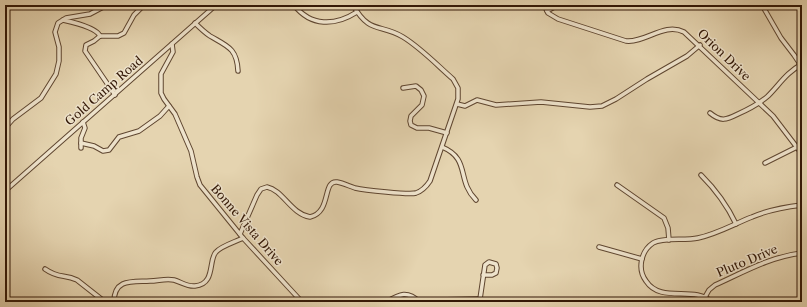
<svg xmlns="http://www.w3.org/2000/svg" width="807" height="307" font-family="'Libre Caslon Text',serif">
<rect width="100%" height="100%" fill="#e5d4b0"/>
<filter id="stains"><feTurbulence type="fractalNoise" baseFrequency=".005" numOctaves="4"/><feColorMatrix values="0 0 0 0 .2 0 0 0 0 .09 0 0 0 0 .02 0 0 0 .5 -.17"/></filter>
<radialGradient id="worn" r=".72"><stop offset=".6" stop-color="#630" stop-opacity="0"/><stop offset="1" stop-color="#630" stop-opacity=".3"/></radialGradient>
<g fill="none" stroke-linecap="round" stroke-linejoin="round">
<g stroke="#5f4630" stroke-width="5.5">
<g id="minor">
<path d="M294 5C311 27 335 26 357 12"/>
<path d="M544 5 548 13 558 19 626 41C646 43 664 22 684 32L773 116 802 154"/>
<path d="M762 5 781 38 794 55 802 67"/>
<path d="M547 11 558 5"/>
<path d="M63 20C72 22 96 27 100 36"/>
<path d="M195 23C200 28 204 32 210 36 227 46 237 48 238 71"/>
<path d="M100 36 94 41 86 45 85 51 115 95"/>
<path d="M100 36H118L124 33 134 15 143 6"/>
<path d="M172 44 173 52 161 74V93L164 99 175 114 191 151 197 177 200 185 243 238 302 302"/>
<path d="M403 88 416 86 421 90 424 96 422 105 411 116 410 121 411 125 417 128H429L447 133"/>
<path d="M457 104 465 106 477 100 496 105 541 102 590 107 602 106 616 99 647 79 687 56 700 45"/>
<path d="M710 113C721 122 726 120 738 114 749 109 759 104 768 96 780 84 786 73 802 64"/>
<path d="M5 128 13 119 41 98 56 74 59 61V47L55 32 58 23 66 18 90 14 107 5"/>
<path d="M81 143 94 146 103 151 109 150 119 137 139 131 160 116 169 106"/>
<path d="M442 147C471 159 456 180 476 200"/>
<path d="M81 148V138L85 128 83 122"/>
<path d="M765 163 797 147"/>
<path d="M701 175C716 190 727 205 736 224"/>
<path d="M617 185 664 218 668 228 669 240"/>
<path d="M5 191 216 5"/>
<path d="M240 234 257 195 261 189 267 187C283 190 291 214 310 217 332 212 322 180 337 182 343 183 349 186 355 188 364 190 409 195 416 193 422 191 426 187 430 181L458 99V88L453 79C437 65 421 48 403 37 380 23 370 35 353 5"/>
<path d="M599 247 642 259"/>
<path d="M45 269C59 279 64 274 77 280L105 302"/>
<path d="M705 297 709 290 715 285C744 272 769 257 802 253"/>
<path d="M480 299 485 265 489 262 496 264 497 268 496 273 492 275H483"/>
<path d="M114 302C114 278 133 282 150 281 158 281 166 278 174 280 181 282 188 287 195 286 216 284 208 260 216 252 221 246 235 242 243 238"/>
<path d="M386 302C400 294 407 290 420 302"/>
<path d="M429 302 436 300 480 299 486 302"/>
<path d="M553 302H558"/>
<path d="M712 302C694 285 661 304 646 281 637 269 641 251 653 243 663 237 685 241 698 238 717 234 734 224 752 217 768 210 785 207 802 205"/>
<path d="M792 302 802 301"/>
</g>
</g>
<use href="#minor" stroke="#eee3cc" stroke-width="3.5"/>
</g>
<g text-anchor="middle" stroke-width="3" stroke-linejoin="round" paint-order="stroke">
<g font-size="12" fill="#321706" stroke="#eee3cc">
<text transform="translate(724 55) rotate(44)" y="4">Orion Drive</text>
<text transform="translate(104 91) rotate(-41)" y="4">Gold Camp Road</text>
<text transform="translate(247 225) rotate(49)" y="4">Bonne Vista Drive</text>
<text transform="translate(747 261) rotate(-23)" y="4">Pluto Drive</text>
</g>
</g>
<rect width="807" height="307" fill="none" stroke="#e5d4b0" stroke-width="20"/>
<rect x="6" y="6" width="795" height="295" fill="none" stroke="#321706" stroke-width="2"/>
<rect x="10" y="10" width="787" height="287" fill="none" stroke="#321706"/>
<rect width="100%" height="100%" filter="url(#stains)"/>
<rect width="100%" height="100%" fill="url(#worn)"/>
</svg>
